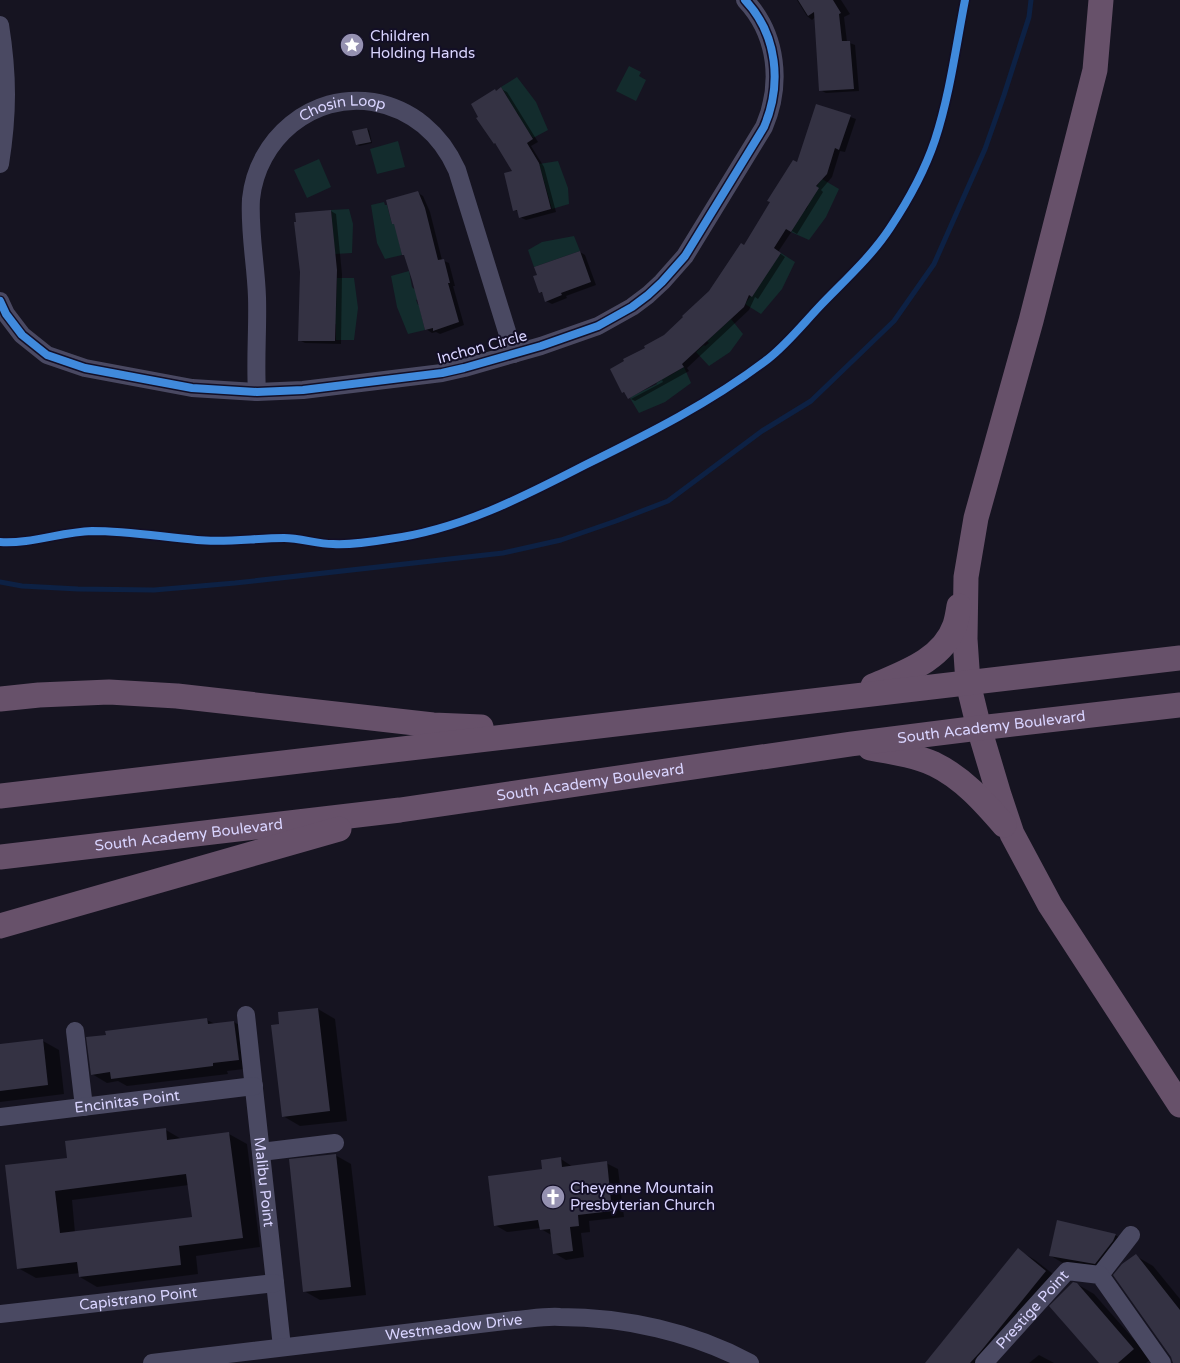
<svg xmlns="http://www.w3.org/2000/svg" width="1180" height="1363" font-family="'Varela Round',sans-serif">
<rect width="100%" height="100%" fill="#161421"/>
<g fill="#132c2d">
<path d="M629 66 641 72 639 76 646 80 636 101 616 91Z"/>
<path d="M517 77 536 102 548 130 533 138 518 117 519 116 517 112 512 115 503 101 508 98 501 87Z"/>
<path d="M398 141 405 167 377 174 370 149Z"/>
<path d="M319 159 331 187 307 198 294 170Z"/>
<path d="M558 161 568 188 569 204 552 209 539 164Z"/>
<path d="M822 179 839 189 826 217 809 240 791 232 804 209 806 210 808 206 805 203Z"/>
<path d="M384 202 385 205H387L392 224H395L402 255 385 259 377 243 371 205Z"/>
<path d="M349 209 353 224 352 253 335 254 331 210Z"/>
<path d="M574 236 580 251 534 267 528 250 542 242Z"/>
<path d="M781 253 795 262 782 289 761 314 745 304Z"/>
<path d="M409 271 412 287 414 289 418 288 420 298 416 300 418 305H419L425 330 408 334 397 307 391 276Z"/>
<path d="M337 278H354L358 308 354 340H336V324H331L332 310 336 309Z"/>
<path d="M731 319 743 334 730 352 709 366 696 352 704 345 705 346 709 343 707 341Z"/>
<path d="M684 367 691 383 665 402 639 413 630 398 632 396 657 384 654 380 669 376Z"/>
</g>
<g fill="#0007" fill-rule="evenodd">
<path d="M797 0H841L850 14 844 17 847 42 855 45 859 91 826 93 820 90 815 17 812 20 807 16Z"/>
<path d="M501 89 507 92 538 142 531 146 544 167 556 212 526 220 520 217 519 212 514 210V172L498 145 494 143 497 92Z"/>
<path d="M817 105 856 119 845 152 840 151 832 177 821 190 823 192 797 234 792 231 778 252 785 257 758 299 755 297 749 310 687 368 689 371 635 401 631 399 663 382 662 380 629 398 627 394 623 392 665 336 709 292 744 246 798 164Z"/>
<path d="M367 129 369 130 372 143 359 146 357 144Z"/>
<path d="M418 193 423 196 430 212 442 260 449 263 455 286H453L464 325 440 334 436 332 432 333 426 329Z"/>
<path d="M331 211 336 214 342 274 341 344 305 343 299 340Z"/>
<path d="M580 252 585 255 596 285 566 296 567 298 552 304 546 301 544 294 540 292Z"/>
<path d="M318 1009 335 1019 347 1121 300 1126 283 1116 281 1025Z"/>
<path d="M207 1020 215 1024 234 1022 249 1031 253 1068 227 1071 228 1074 127 1086 118 1081 107 1083 92 1074Z"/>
<path d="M43 1041 59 1050 64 1094 0 1102V1046Z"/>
<path d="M166 1130 183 1140 229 1134 247 1144 260 1247 196 1256 198 1274 97 1287 80 1277V1273L36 1278 18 1268 68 1159ZM189 1185 193 1218 75 1233 72 1200Z"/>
<path d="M335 1155 351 1164 366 1295 320 1300 304 1291Z"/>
<path d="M561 1159 573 1167 606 1163 618 1169 624 1217 589 1221 590 1232 581 1233 584 1257 566 1260 554 1253 553 1236 541 1229 540 1228 507 1232 495 1225 543 1170Z"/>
<path d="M1115 1235 1133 1245 1113 1273 1068 1266 1051 1256Z"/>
<path d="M1018 1250 1035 1260 1062 1281 995 1363H926Z"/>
<path d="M1136 1256 1153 1266 1180 1299V1363H1176Z"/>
<path d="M1077 1284 1094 1294 1151 1359 1146 1363H1101Z"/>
<path d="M1039 1355 1054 1363H1029Z"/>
</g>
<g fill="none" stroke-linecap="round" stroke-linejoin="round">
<path stroke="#0d2144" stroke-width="5" d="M0 582 22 586 78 589 154 590 235 583 503 553 561 540 616 521 668 501 762 431 811 401 894 321 934 264 985 149 1004 95 1029 17 1031 0"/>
</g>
<g fill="#343243" fill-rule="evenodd">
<path d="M798 0H833L841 13 839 14 842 41H850L854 89 819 91 814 12 808 16Z"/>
<path d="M501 87 533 139 527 143 539 163 551 209 519 218 517 210 513 211 504 173 512 171 495 143 494 144 476 118 478 117 471 104 495 89 496 91Z"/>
<path d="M816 104 851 115 839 150 835 148 827 174 816 186 819 188 791 232 786 229 774 248 781 253 752 297 749 295 744 307 682 364 684 367 628 399 624 392 622 393 610 369 624 361 623 359 645 348 644 346 664 335 683 317 682 316 709 291 741 243 744 245 770 202 767 201 793 160 797 162Z"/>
<path d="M367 128 371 142 356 145 352 131Z"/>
<path d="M418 191 425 208 438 260 444 259 450 283H448L459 322 433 331V328L425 330 412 280 404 255H402L394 224H392L386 200Z"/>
<path d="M331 210 337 270 335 341H298L300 272 294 222H296L295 213Z"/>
<path d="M580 251 591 282 561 293 562 295 545 302 542 292 539 293 533 276 537 275 534 267Z"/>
<path d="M318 1008 330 1111 282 1117 271 1025 279 1024 278 1012Z"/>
<path d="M207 1018 208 1024 234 1021 239 1060 213 1063V1066L111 1079 110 1072 91 1075 86 1037 106 1035 105 1031Z"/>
<path d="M43 1039 48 1085 0 1091V1044Z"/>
<path d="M166 1128 167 1140 229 1132 243 1238 179 1246 181 1265 79 1277 77 1262 17 1269 5 1165 67 1158 65 1141ZM186 1174 192 1217 60 1233 55 1191Z"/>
<path d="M336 1154 351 1287 303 1292 289 1159Z"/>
<path d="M561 1157 562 1167 607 1161 612 1211 578 1215 579 1226 570 1227 573 1251 553 1254 550 1229 540 1230 538 1220 494 1226 488 1176 542 1169 541 1160Z"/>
<path d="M1057 1220 1116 1234 1113 1241 1095 1264 1049 1256Z"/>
<path d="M1018 1248 1046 1271 981 1351 970 1363H925Z"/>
<path d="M1136 1254 1180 1310V1363H1173L1171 1357 1113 1275 1122 1264Z"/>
<path d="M1073 1282 1077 1283 1134 1349 1118 1363H1099L1049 1306Z"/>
</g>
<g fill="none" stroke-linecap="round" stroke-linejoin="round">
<g stroke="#4a4962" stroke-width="18">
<path d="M0 25C8 75 8 114 0 164"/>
<path d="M0 301 6 314 22 335 47 355 85 368 192 388 257 392 303 390 442 373 464 368 541 346 598 326 632 307 648 295 662 282 685 256 764 127C782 85 778 35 745 0"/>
<path id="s1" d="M257 392C255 360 258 329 257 297 256 265 249 231 251 199 257 139 312 92 373 102 412 109 441 134 457 170L514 354"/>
<path id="s2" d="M246 1015 282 1347"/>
<path d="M75 1031 84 1107"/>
<path id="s3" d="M0 1117 254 1086"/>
<path d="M261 1152 335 1143"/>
<path d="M1100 1275 1131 1235"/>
<path id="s4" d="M0 1314 275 1283"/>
<path id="s5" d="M152 1363 514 1320C529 1319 545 1316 560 1317 624 1317 693 1332 750 1363"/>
<path id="s6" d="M984 1363 1067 1271 1100 1275 1162 1363"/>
</g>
<g stroke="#67516a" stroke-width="25">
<path d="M1101 0 1095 70 1031 321 976 518 966 577 965 639 968 683 979 728 999 795 1012 834 1050 905 1180 1105"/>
<path d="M873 686C903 673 943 660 955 625 957 619 958 612 959 606"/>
<path d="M0 699 39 695 109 692 177 696 433 725 481 727"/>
<path d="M870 748C892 752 914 755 934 764 963 778 984 802 1004 825"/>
<path d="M0 796 1180 658"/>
<path id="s7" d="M0 857 400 810 851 744 979 728 1180 705"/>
<path d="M0 926 339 829"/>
</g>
<g stroke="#130f26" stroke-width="11">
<g id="cycleway">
<path d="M0 301 6 314 22 335 47 355 85 368 192 388 257 392 303 390 442 373 464 368 541 346 598 326 632 307 648 295 662 282 685 256 764 127C782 85 778 35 745 0"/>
<path d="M0 542C31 544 61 532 92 531 127 531 162 537 197 540 226 543 255 538 284 538 301 538 317 544 333 544 351 545 371 542 389 539 459 530 523 497 585 465 648 434 712 402 768 359 787 344 803 324 820 306 844 281 871 257 890 228 908 201 925 170 935 140 950 94 956 46 965 0"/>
</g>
</g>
<use href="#cycleway" stroke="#408adc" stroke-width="8"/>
</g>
<defs>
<g id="sight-disc" transform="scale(1.25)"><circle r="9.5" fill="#9591b1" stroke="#130f26"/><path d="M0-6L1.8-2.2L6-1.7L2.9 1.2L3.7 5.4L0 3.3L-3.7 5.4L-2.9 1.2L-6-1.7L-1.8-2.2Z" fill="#fff"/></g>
<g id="church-disc" transform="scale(1.25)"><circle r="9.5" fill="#9591b1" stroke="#130f26"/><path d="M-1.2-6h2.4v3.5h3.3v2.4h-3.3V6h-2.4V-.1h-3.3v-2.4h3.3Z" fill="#fff"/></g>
</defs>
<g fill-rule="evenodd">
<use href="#sight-disc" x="352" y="45"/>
<use href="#church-disc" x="553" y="1197"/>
</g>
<g text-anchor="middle" stroke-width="4" stroke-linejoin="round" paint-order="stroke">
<g font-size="15" fill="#d9d4ff" stroke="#130f26" text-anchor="start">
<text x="370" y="41">Children<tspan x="370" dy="17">Holding Hands</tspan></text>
<text x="570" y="1193">Cheyenne Mountain<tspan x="570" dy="17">Presbyterian Church</tspan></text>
</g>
<g font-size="15" fill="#d9d4ff" stroke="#130f26">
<text dy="5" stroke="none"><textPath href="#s1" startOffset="336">Chosin Loop</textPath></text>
<text transform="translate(482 347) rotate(-15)" y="5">Inchon Circle</text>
<text dy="5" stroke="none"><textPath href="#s7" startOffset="1000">South Academy Boulevard</textPath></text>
<text dy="5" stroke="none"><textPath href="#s7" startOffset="595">South Academy Boulevard</textPath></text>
<text dy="5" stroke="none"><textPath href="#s7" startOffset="190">South Academy Boulevard</textPath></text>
<text dy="5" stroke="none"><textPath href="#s3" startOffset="128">Encinitas Point</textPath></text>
<text dy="5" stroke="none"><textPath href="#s2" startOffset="168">Malibu Point</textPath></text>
<text dy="5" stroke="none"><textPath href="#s4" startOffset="139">Capistrano Point</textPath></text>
<text dy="5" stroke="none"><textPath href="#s6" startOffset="72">Prestige Point</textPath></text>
<text dy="5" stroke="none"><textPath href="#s5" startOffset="304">Westmeadow Drive</textPath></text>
</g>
</g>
</svg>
